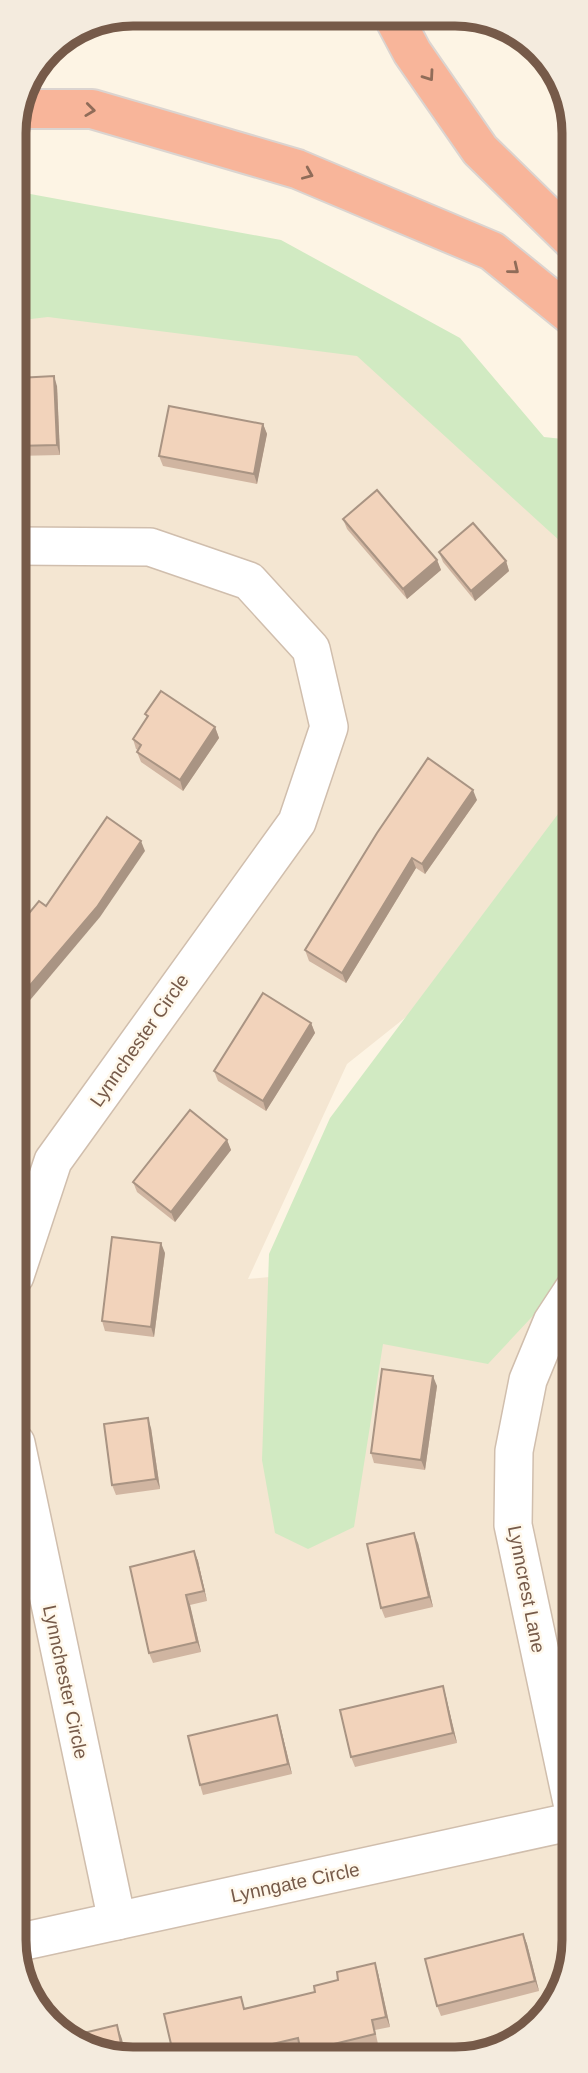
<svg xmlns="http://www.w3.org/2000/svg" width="588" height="2073" font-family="Helvetica,sans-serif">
<rect width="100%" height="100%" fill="#fdf4e4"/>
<path fill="#f4e6d2" d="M183 235 436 332 572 541 573 837 548 904 347 1064 248 1279 538 1251 573 1207 574 1947 544 2019 478 2057H110L49 2024 16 1963 14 263Z"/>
<g fill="#d1eac2">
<path d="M14 191 281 240 460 338 544 437 572 440V552L357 356 48 317 14 321Z"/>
<path d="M573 794V1273L488 1364 383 1344 354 1527 308 1549 275 1533 262 1460 269 1254 330 1118Z"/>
</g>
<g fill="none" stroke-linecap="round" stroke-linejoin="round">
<g stroke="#d0bead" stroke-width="40">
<g id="minor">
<path d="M15 546 150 547 249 581 311 649 329 727 297 822 53 1161 15 1276"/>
<path d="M573 1290 552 1322 528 1380 514 1451 513 1525 574 1812"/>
<path d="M16 1443 117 1921"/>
<path d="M16 1943 574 1821"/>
</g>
</g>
<g stroke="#dbd4d0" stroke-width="42">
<g id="highway">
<path d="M394 18 412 52 480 150 572 240"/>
<path d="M22 109H92L297 169 492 251 572 316"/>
</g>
</g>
<use href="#minor" stroke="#fff" stroke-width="37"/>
<use href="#highway" stroke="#f8b59a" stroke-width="38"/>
</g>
<g fill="#d0b5a1">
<path d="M57 386 60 455 15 456V395Z"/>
<path d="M263 424 267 434 257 484 163 466 159 456Z"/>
<path d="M343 519 437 560 441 570 407 599 347 529Z"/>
<path d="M439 552 506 561 509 571 475 601 443 562Z"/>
<path d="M145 714 215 727 219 738 183 791 141 762 137 752 138 750 136 749 133 739 147 718Z"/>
<path d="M477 800 425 874 416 868 346 983 309 961 305 950Z"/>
<path d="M311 1023 315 1033 266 1111 218 1081 214 1071Z"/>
<path d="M227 1140 231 1150 175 1222 137 1192 133 1182Z"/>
<path d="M165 1253 154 1337 105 1331 102 1321Z"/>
<path d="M437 1386 425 1470 374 1463 371 1453Z"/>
<path d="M151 1428 160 1489 116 1495 112 1485Z"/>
<path d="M418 1543 433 1607 385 1618 381 1608Z"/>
<path d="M194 1551 198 1561 207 1601 190 1605 201 1652 153 1663 149 1653Z"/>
<path d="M443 1686 446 1697 457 1743 355 1767 351 1757Z"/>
<path d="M277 1715 280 1725 292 1774 203 1795 200 1785Z"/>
<path d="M523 1934 527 1944 539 1991 441 2016 437 2006Z"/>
<path d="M375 1963 378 1973 390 2027 375 2030 378 2044 326 2057H303L301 2048 263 2057H174L245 2008 315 1992Z"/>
</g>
<g fill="#a99483">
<path d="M54 376 57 386 60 455 57 445Z"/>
<path d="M263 424 267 434 257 484 254 474Z"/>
<path d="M437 560 441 570 407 599 403 589Z"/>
<path d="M506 561 509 571 475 601 471 591Z"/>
<path d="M215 727 219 738 183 791 180 780Z"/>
<path d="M473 790 477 800 425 874 422 864Z"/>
<path d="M141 841 145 851 100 917 15 1018V1003Z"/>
<path d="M412 858 416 868 346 983 342 973Z"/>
<path d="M311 1023 315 1033 266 1111 263 1101Z"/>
<path d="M227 1140 231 1150 175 1222 171 1212Z"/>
<path d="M161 1243 165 1253 154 1337 151 1327Z"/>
<path d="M433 1376 437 1386 425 1470 421 1460Z"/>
<path d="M148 1418 151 1428 160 1489 156 1479Z"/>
<path d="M414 1533 418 1543 433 1607 429 1597Z"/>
<path d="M194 1551 198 1561 207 1601 204 1591Z"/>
<path d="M186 1595 190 1605 201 1652 197 1642Z"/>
<path d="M443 1686 446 1697 457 1743 453 1733Z"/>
<path d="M277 1715 280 1725 292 1774 288 1764Z"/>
<path d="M523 1934 527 1944 539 1991 535 1981Z"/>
<path d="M375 1963 378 1973 390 2027 386 2017Z"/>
<path d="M117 2025 122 2039 126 2057H124Z"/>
</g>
<g fill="#f2d3bb" stroke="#a99483" stroke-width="2">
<path d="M54 376 57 445 15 446V395H18V378Z"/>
<path d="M169 406 263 424 254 474 159 456Z"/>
<path d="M377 490 437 560 403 589 343 519Z"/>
<path d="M473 523 506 561 471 591 439 552Z"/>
<path d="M161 691 215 727 180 780 137 752 141 745 133 739 148 716 145 714Z"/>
<path d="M428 758 473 790 422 864 412 858 342 973 305 950 377 833Z"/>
<path d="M107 817 141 841 97 907 15 1003V930L39 901 46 906Z"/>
<path d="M263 993 311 1023 263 1101 214 1071Z"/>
<path d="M190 1110 227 1140 171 1212 133 1182Z"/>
<path d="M112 1237 161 1243 151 1327 102 1321Z"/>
<path d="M382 1369 433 1376 421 1460 371 1453Z"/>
<path d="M148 1418 156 1479 112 1485 104 1424Z"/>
<path d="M414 1533 429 1597 381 1608 367 1544Z"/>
<path d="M194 1551 204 1591 186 1595 197 1642 149 1653 130 1567Z"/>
<path d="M443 1686 453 1733 351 1757 340 1710Z"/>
<path d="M277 1715 288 1764 200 1785 188 1736Z"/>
<path d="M523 1934 535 1981 437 2006 425 1959Z"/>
<path d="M375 1963 386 2017 372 2020 375 2034 301 2052 298 2038 216 2057H174L164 2014 241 1997 244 2009 315 1992 314 1986 338 1980 337 1972Z"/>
<path d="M117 2025 124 2057H110L71 2036Z"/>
</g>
<defs><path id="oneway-chevron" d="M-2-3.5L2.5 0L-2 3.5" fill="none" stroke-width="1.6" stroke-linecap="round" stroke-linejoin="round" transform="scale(1.75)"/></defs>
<g stroke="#906c59">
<use href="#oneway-chevron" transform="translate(429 76) rotate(55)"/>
<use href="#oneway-chevron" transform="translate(90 110) rotate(7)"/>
<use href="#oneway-chevron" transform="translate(308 174) rotate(23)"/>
<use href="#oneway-chevron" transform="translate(514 269) rotate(39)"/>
</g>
<g text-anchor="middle" stroke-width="5" stroke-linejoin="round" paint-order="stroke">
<g font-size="19" fill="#765a49" stroke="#fff8eb">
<text transform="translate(139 1040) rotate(-55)" y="7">Lynnchester Circle</text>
<text transform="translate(527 1589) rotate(79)" y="7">Lynncrest Lane</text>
<text transform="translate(66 1682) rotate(78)" y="7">Lynnchester Circle</text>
<text transform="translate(295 1882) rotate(-12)" y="7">Lynngate Circle</text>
</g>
</g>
<path d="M0 0H588V2073H0ZM133 26H455A107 107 0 0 1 562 133V1940A107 107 0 0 1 455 2047H133A107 107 0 0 1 26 1940V133A107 107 0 0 1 133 26Z" fill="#f4ebde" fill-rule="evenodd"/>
<path fill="none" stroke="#765a49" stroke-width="9" d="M133 26H455A107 107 0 0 1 562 133V1940A107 107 0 0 1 455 2047H133A107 107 0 0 1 26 1940V133A107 107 0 0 1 133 26Z"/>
</svg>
